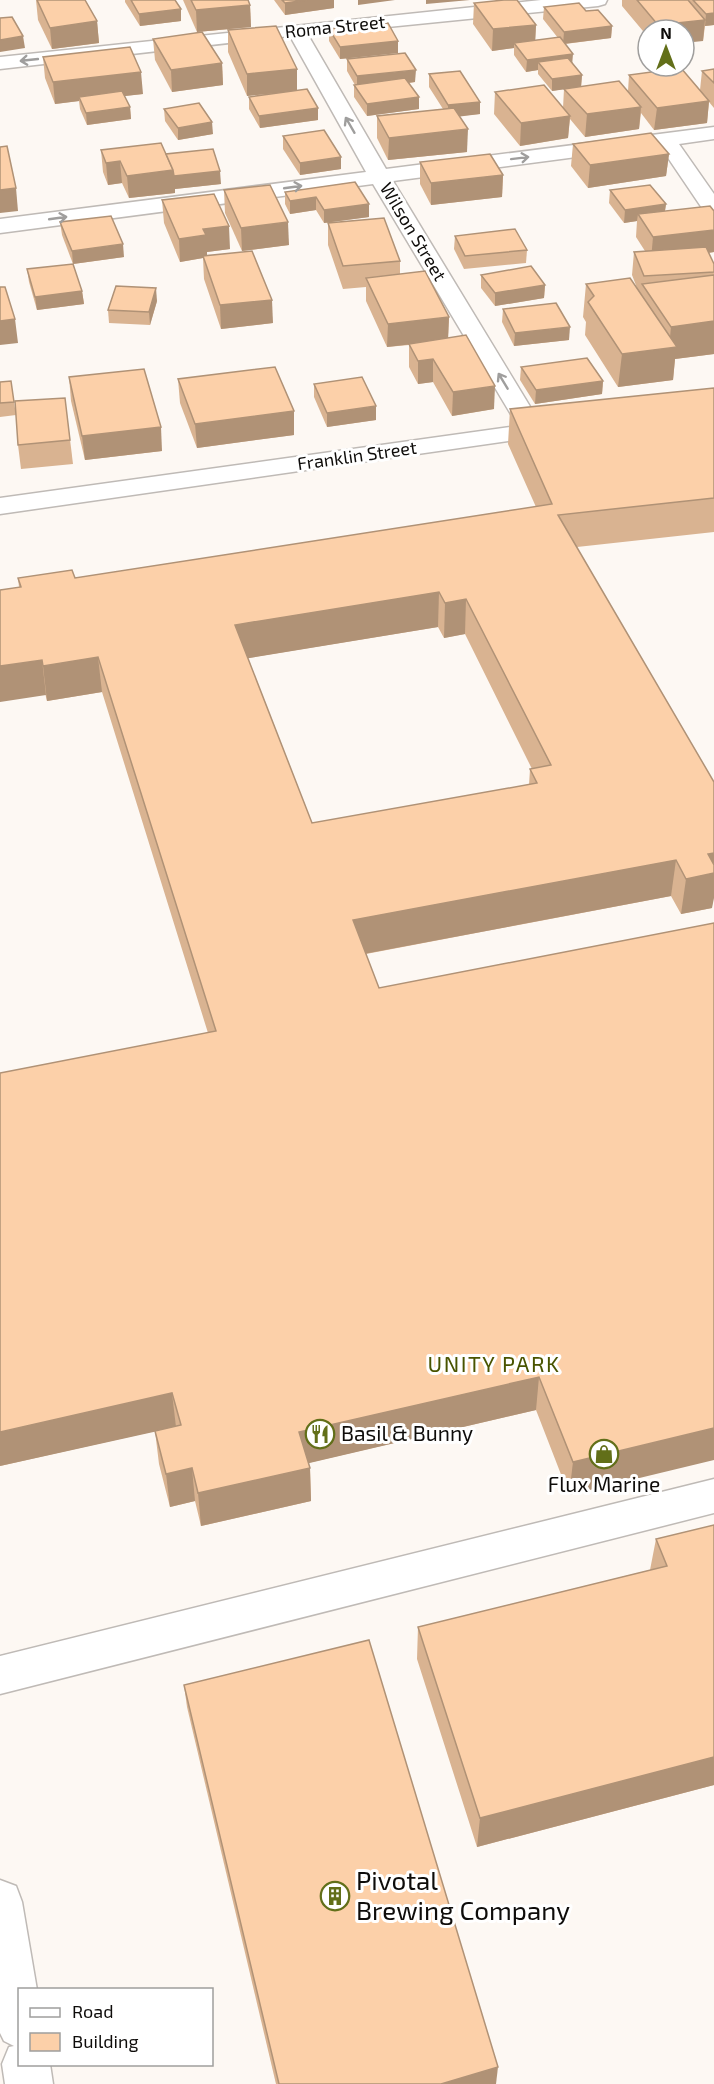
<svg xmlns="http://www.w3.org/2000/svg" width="714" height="2084" font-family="'Exo 2',sans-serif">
<rect width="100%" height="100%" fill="#fdf8f3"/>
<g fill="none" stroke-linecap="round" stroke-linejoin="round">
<g stroke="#bfbab6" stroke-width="3">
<g id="minor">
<path d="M541 0H607L605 4 598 6 308 35 386 169 714 127V139L679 144 714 194V215L706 214 660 146 393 181 540 423 554 421 563 423 566 428 563 433 0 514V498L518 426 373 184 0 233V219L366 172 290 36 0 69V57Z"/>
<path d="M714 1479V1513L0 1694V1656Z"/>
<path d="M0 1880 16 1886 22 1902 37 1990H20V2064H50L53 2084H5L2 2064 9 2047 14 2046 4 2041 0 2033Z"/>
</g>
</g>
<use href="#minor" fill="#fff" fill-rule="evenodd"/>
</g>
<g fill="#d9b391" fill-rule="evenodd">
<path d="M36 0 97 21 99 43 52 49 38 20Z"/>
<path d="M125 0H175L181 9V21L140 26 125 2Z"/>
<path d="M183 0H248L250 5 251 27 197 32Z"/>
<path d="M274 0H334V8L285 15Z"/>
<path d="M622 0H714V25L705 26 703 41 684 30H648V37L622 6Z"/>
<path d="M474 3 536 25 535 40 558 38 543 19 544 7 586 11 612 26 611 38 565 44 573 64 582 75 581 87 628 91 629 75 700 90 702 71 714 69V108L709 102 707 123 654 130 641 113 639 129 585 137 570 119 568 138 520 146 494 114 495 92 563 108 564 89 552 91 538 74V70L526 72 514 55V48L492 51 473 24Z"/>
<path d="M329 29 398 41V53L340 59 329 41Z"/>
<path d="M228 30 297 69V90L318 108V120L260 128 249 109V97L265 94 247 96 228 52Z"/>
<path d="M153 39 222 63 223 85 172 92 155 60Z"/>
<path d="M43 57 143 94 124 96 130 107 131 119 87 125 80 109 79 101 55 104 45 78Z"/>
<path d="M347 59 415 82 409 83 419 97V109L367 116 354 97V85H355L347 71Z"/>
<path d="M429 74 480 114 459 116 467 152 388 160 377 138V116L443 109 429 87Z"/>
<path d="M164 109 213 134 178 140 165 121Z"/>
<path d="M283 136 341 169 300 175 283 149Z"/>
<path d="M573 144 669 154 666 176 588 188 571 166Z"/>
<path d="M101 150 166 154 221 184 175 189V193L129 198 122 183 108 185 103 172Z"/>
<path d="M420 162 503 175 502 197 431 205 420 184Z"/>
<path d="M355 182 369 217 324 223 316 210 290 214 285 204V192Z"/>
<path d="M224 190 289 245 242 251 225 213Z"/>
<path d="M610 190 666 204 665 211 714 252 709 253 714 272V354L675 359 673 380 618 387 585 335 586 322 583 317 586 284 637 288 632 275 634 252 645 251 636 237 637 221 624 223 609 203Z"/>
<path d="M162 200 230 249 207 252V255L273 323 221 329 204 279 203 258 180 262 164 223Z"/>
<path d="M60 222 124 257 73 264 62 235Z"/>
<path d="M328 223 400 261V274L449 317 448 338 494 409 452 416 433 382 418 384 409 367V345L387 347 366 301V287L343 289 328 245Z"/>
<path d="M455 236 527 250 526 263 464 269 454 249Z"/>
<path d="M27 269 82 291 84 304 37 310 29 282Z"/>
<path d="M481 275 545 285 544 298 495 306 481 288Z"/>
<path d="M157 301 150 325 109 323 108 310Z"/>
<path d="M503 309 569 340 514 346 502 322Z"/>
<path d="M521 367 603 381 602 394 535 404 520 380Z"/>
<path d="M69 377 162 451 85 460 71 401Z"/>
<path d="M178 379 294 411V435L197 448 180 403Z"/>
<path d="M0 382 14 402 16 415 0 417Z"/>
<path d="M314 384 376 420 327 427 314 397Z"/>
<path d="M714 388V532L577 547 712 908 681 914 671 896 366 954 379 988 714 923 569 1495 536 1410 308 1463 310 1468 311 1501 201 1526 195 1501 170 1507 159 1464 155 1431 0 1466 208 1033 102 692 47 701 19 587 18 578H75L536 507 508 444 510 409ZM438 627 444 638 465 634 532 769H530L529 785 312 823 248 658Z"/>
<path d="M65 398 73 464 21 469 18 445Z"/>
<path d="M714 1525V1785L477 1847 417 1659 418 1627 650 1570 656 1539Z"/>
<path d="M184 1685 496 2084H276L187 1707Z"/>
</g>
<g fill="#b09276">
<path d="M307 0H334V8L285 15V3Z"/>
<path d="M358 0H395L358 5Z"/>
<path d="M426 0H470L426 4Z"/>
<path d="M250 5 251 27 197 32 196 10Z"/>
<path d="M181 9V21L140 26 139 14Z"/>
<path d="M714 13V25L705 26 706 14Z"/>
<path d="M705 20 703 41 684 43V30H657L658 25Z"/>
<path d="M97 21 99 43 52 49 50 28Z"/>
<path d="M536 25 535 46 514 43V48L492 51 493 29Z"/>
<path d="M612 26 611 38 563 44 564 32Z"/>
<path d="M23 36 25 48 0 52V40Z"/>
<path d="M398 41V53L340 59V47Z"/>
<path d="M573 54 572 66 538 62V70L526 72 527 60Z"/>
<path d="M222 63 223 85 172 92 171 70Z"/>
<path d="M297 69V91L247 96V74Z"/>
<path d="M416 70 415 82 357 89V76Z"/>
<path d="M141 72 143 94 81 101 79 97V101L55 104 53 82Z"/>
<path d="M582 75 581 87 552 91V79Z"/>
<path d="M419 97V109L367 116V104Z"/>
<path d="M709 101 707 123 654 130 657 108Z"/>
<path d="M480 102V114L448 118V105Z"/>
<path d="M130 107 131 119 87 125 86 113Z"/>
<path d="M641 107 639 129 585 137 587 114Z"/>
<path d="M318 108V120L260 128 259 116Z"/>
<path d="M570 116 568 138 520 146 521 123Z"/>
<path d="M212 122 213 134 178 140V128Z"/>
<path d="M468 129 467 152 388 160 389 138Z"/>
<path d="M669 154 666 176 588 188 590 165Z"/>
<path d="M341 157V169L300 175V163Z"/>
<path d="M120 161 122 183 108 185 106 163Z"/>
<path d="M173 170 220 171 221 184 175 189V193L129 198 127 176Z"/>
<path d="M503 175 502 197 431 205V183Z"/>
<path d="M16 188 18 211 0 213V190Z"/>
<path d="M316 197V210L290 214V201Z"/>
<path d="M369 204V217L324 223V210Z"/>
<path d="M666 204 664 217 638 214 637 221 624 223 625 210Z"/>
<path d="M288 222 289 245 242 251 241 228Z"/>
<path d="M229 226 230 249 207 252V258L203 256V258L180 262 179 239 203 229Z"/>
<path d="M714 230V252L651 260 653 237Z"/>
<path d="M123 244 124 257 73 264 72 251Z"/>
<path d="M545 285 544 298 495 306V293Z"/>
<path d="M156 288 157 301 150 325 149 312Z"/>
<path d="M82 291 84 304 37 310 35 297Z"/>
<path d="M272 300 273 323 221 329 220 305Z"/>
<path d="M449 317 448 340 387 347 388 324Z"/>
<path d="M15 319 18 343 0 345V321Z"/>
<path d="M714 321V354L675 359 673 380 618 387 622 354 669 348 671 327Z"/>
<path d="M570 327 569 340 514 346 515 333Z"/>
<path d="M433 359V382L418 384V361Z"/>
<path d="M603 381 602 394 535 404 536 390Z"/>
<path d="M495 386 494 409 452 416 453 392Z"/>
<path d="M376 406V420L327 427V413Z"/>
<path d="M294 411V435L197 448 195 424Z"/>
<path d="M161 427 162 451 85 460 82 436Z"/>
<path d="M439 592 438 627 237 660 235 625Z"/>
<path d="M466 599 465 634 444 638 445 603Z"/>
<path d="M98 657 102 692 47 701 43 666Z"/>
<path d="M42 660 46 695 0 702V666Z"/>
<path d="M714 853V898L712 908 681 914 686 879 708 854Z"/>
<path d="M676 860 671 896 353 956V920Z"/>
<path d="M539 1377 536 1410 301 1465 299 1432Z"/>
<path d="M172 1393 176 1427 0 1466V1432Z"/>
<path d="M714 1428V1460L569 1495 573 1462Z"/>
<path d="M192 1468 195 1501 170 1507 166 1474Z"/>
<path d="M310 1468 311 1501 201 1526 198 1493Z"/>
<path d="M714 1757V1785L477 1847 480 1818Z"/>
<path d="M498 2067 496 2084H441Z"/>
</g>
<g fill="#fcd0a9" stroke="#b09276" stroke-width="1.5" fill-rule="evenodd">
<path d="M37 0H85L97 21 50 28Z"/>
<path d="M131 0H175L181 9 139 14Z"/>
<path d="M191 0H248L250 5 196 10Z"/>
<path d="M282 0H307L285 3Z"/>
<path d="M504 0H517L536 25 493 29 474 3Z"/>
<path d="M637 0H688L705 20 658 25Z"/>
<path d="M693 0H714V13L706 14Z"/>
<path d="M579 3 586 11 598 10 612 26 564 32 544 7Z"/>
<path d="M12 17 23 36 0 40V18Z"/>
<path d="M388 23 398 41 340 47 329 29Z"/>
<path d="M276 26 297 69 247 74 228 30Z"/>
<path d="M202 32 222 63 171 70 153 39Z"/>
<path d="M560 37 573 54 527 60 514 43Z"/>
<path d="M130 47 141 72 53 82 43 57Z"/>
<path d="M405 53 416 70 357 76 347 59Z"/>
<path d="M568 58 582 75 552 79 538 62Z"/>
<path d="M681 68 709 101 657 108 629 75Z"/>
<path d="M714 69V83L702 71Z"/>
<path d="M460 71 480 102 448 105 429 74Z"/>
<path d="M405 78 419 97 367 104 354 85Z"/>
<path d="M619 81 641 107 587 114 564 89Z"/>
<path d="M544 85 570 116 521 123 495 92Z"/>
<path d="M307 89 318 108 259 116 249 97Z"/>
<path d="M122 91 130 107 86 113 79 97Z"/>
<path d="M199 103 212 122 178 128 164 109Z"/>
<path d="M454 108 468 129 389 138 377 116Z"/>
<path d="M324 130 341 157 300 163 283 136Z"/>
<path d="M651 133 669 154 590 165 573 144Z"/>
<path d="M161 143 173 170 127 176 120 161 106 163 101 150Z"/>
<path d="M7 146 16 188 0 190V147Z"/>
<path d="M213 149 220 171 174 176 173 170 166 154Z"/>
<path d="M490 154 503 175 431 183 420 162Z"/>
<path d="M355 182 369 204 324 210 316 197 290 201 285 192Z"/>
<path d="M270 185 288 222 241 228 224 190Z"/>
<path d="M650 185 666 204 625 210 610 190Z"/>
<path d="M214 194 229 226 203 229 206 235 179 239 162 200Z"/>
<path d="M710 206 714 211V230L653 237 638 214Z"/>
<path d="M111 216 123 244 72 251 60 222Z"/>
<path d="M384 218 400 261 343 266 328 223Z"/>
<path d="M515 229 527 250 465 256 455 236Z"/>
<path d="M706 247 714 264V272L644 276 634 252Z"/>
<path d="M252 251 272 300 220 305 203 256Z"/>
<path d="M73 264 82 291 35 297 27 269Z"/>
<path d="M531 266 545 285 495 293 481 275Z"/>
<path d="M425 271 449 317 388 324 366 278Z"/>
<path d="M714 275V321L671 327 642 284Z"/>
<path d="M630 278 677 347 622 354 588 302 594 296 586 284Z"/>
<path d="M116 286 156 288 149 312 108 310Z"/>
<path d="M0 287H5L15 319 0 321Z"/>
<path d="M556 303 570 327 515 333 503 309Z"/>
<path d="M466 335 495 386 453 392 433 359 418 361 409 344Z"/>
<path d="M587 358 603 381 536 390 521 367Z"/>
<path d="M275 367 294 411 195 424 178 379Z"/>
<path d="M144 369 161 427 82 436 69 377Z"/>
<path d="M362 377 376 406 327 413 314 384Z"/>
<path d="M11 381 14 402 0 403V382Z"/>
<path d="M714 388V498L558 515 714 782V853L708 854 714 865V873L686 879 676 860 353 920 379 988 714 923V1428L573 1462 539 1377 299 1432 310 1468 198 1493 192 1468 166 1474 155 1431 181 1425 172 1393 0 1432V1073L216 1031 98 657 43 666 42 660 0 666V590L21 587 18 578 72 570 75 578 552 504 510 409ZM439 592 445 603 466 599 551 765 530 769 537 783 312 823 235 625Z"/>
<path d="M65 398 70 440 18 445 15 401Z"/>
<path d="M714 1525V1757L480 1818 418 1627 667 1566 656 1539Z"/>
<path d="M369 1640 498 2067 441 2084H279L184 1685Z"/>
</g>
<defs><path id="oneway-shaft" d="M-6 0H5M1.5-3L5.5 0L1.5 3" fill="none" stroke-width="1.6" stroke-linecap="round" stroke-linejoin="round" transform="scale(1.5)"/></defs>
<g stroke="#9f9e9d">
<use href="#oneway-shaft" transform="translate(29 60) rotate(174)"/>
<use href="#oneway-shaft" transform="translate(350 125) rotate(-120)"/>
<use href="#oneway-shaft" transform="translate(520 158) rotate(-7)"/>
<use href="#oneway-shaft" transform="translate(293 187) rotate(-8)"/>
<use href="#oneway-shaft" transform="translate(58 218) rotate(-8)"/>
<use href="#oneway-shaft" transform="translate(503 381) rotate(-121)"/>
</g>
<defs>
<g id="restaurant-ring" transform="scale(1.5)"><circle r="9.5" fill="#fff" stroke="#626f19" stroke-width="1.5"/><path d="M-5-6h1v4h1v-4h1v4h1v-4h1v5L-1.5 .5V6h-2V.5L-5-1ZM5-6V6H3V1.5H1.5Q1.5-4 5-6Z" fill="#626f19"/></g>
<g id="shop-ring" transform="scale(1.5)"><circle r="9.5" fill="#fff" stroke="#626f19" stroke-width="1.5"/><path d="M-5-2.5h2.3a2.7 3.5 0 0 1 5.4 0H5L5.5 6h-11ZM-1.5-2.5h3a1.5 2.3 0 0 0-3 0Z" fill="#626f19"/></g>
<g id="building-ring" transform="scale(1.5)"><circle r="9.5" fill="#fff" stroke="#626f19" stroke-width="1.5"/><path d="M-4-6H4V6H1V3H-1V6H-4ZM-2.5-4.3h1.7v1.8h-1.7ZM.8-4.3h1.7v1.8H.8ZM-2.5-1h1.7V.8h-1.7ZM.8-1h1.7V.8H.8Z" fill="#626f19"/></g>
</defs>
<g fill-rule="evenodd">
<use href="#restaurant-ring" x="320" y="1434"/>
<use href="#shop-ring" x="604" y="1454"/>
<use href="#building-ring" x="335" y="1896"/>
</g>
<g text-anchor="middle" stroke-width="6" stroke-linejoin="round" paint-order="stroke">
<g font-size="18" fill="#0e0c0a" stroke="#fff">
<text transform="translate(335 27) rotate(-6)" y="6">Roma Street</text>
<text transform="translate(413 232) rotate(59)" y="6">Wilson Street</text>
<text transform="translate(357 456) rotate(-8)" y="6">Franklin Street</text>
</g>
<g font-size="21" fill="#0e0c0a" stroke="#fff" text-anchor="start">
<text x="341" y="1441">Basil &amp; Bunny</text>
<text x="604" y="1492" text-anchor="middle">Flux Marine</text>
</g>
<g font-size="22" letter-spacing="1.5" fill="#495400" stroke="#fff">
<text x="494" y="1372">UNITY PARK</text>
</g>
<g font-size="26" fill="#0e0c0a" stroke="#fff" text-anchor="start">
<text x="356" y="1890">Pivotal<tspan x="356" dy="30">Brewing Company</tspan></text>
</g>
</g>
<rect x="18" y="1988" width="195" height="78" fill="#ffffff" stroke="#9f9e9d" stroke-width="1.5"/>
<rect x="30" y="2008" width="30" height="9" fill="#ffffff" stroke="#9f9e9d" stroke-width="1.5"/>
<text x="72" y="2018" font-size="18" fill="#0e0c0a">Road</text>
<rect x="30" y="2033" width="30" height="18" fill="#fcd0a9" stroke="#9f9e9d" stroke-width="1.5"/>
<text x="72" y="2048" font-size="18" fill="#0e0c0a">Building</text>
<g transform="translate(666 48)"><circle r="28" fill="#ffffff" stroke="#9f9e9d" stroke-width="1.5"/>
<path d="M0-4.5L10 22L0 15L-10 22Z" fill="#626f19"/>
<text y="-9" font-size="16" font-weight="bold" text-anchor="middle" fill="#0e0c0a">N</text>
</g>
</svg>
